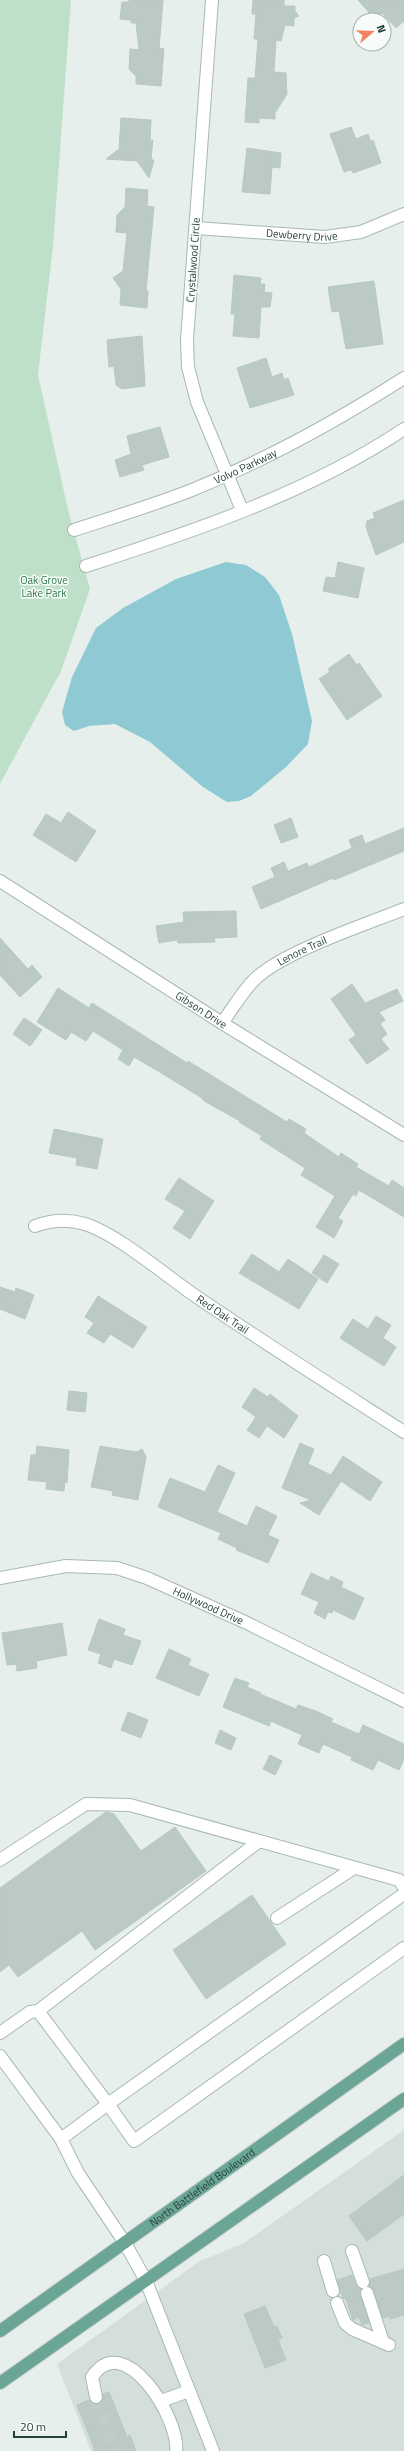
<svg xmlns="http://www.w3.org/2000/svg" width="404" height="2451" font-family="'Titillium Web',sans-serif">
<rect width="100%" height="100%" fill="#e6efeb"/>
<path fill="#d4dfda" d="M404 2130V2451H91L57 2364 200 2261 244 2243Z"/>
<path fill="#bfe0c8" d="M0 0H71L53 246 38 375 69 514 90 589 61 671 0 784Z"/>
<path fill="#8ec9d4" d="M226 562 246 565 265 577 279 595 292 634 312 721 308 744 286 767 251 796 239 801 227 802 203 787 150 742 115 724 89 726 74 731 65 725 62 712 72 677 96 628 123 608 176 579Z"/>
<g fill="#bbcac4" stroke="#b8c9c2">
<path d="M129 0H163L159 48 164 49 161 86 136 84V76L129 69 130 49 139 50 136 23H131V20L120 19 122 2H129Z"/>
<path d="M253 0H284V6H295V11L299 16 294 18V26L285 25 281 41 276 40 274 72 286 73 287 94 275 113V119L259 118V123L245 122 248 78H255L258 39H254L256 14H252Z"/>
<path d="M358 0H404V21L396 28 382 13 379 16 376 13 372 16Z"/>
<path d="M121 118 151 120 150 140H153L151 158 154 161 149 178 137 161 106 159 119 149Z"/>
<path d="M351 127 356 139 368 134 371 142 373 140 381 163 353 173 351 170 344 172 330 134Z"/>
<path d="M247 148 281 153 280 168 272 167 270 194 242 192Z"/>
<path d="M126 188 148 190 147 206 154 207 146 290 148 291 147 308 120 305 121 289 113 278 123 271 127 233 116 232 117 215 125 207Z"/>
<path d="M234 275 261 278 260 284H265L264 292 272 293 270 307H261L259 338 233 336 235 314H231Z"/>
<path d="M374 281 383 344 346 349 339 311 332 312 328 287Z"/>
<path d="M142 336 145 386 122 389 116 385 114 366 109 367 107 340Z"/>
<path d="M266 358 272 377 282 373 284 380 288 378 294 395 250 408 237 368Z"/>
<path d="M160 427 169 457 142 465 144 470 120 477 115 460 131 454 127 436Z"/>
<path d="M404 500V542L376 555 366 527 367 521 375 518 373 513Z"/>
<path d="M338 562 364 568 358 598 323 591 326 577 335 578Z"/>
<path d="M349 654 357 665 359 663 382 696 347 720 319 679 330 672 328 669Z"/>
<path d="M68 812 96 831 76 862 33 835 46 814 61 823Z"/>
<path d="M291 818 298 837 281 843 274 825Z"/>
<path d="M404 828V851L334 880 333 878 261 909 252 887 275 877 271 868 284 862 288 871 307 863 309 867 352 848 349 840 362 835 365 844Z"/>
<path d="M236 911 237 937 214 938 215 942 178 943 177 940 159 943 156 926 184 922 183 912Z"/>
<path d="M0 938 28 969 32 965 42 977 20 997 0 975Z"/>
<path d="M352 984 365 1003 397 989 403 1001 379 1012 385 1020 380 1024 387 1034 381 1039 389 1049 367 1064 349 1040 356 1035 331 999Z"/>
<path d="M58 988 89 1008 92 1003 187 1063 188 1061 287 1122 289 1119 306 1129 304 1133 339 1157 341 1153 358 1164 356 1167 389 1186 392 1180 404 1188V1217L359 1190 356 1196 353 1194 338 1218 343 1221 334 1238 316 1227 335 1196 301 1175 305 1168 260 1139 262 1136 239 1122 240 1121 204 1101 202 1098 158 1071 134 1057 129 1066 118 1059 123 1050 93 1031 86 1041 71 1032 66 1040 37 1022Z"/>
<path d="M24 1018 42 1030 30 1046 13 1034Z"/>
<path d="M54 1129 103 1139 97 1169 76 1165 77 1158 49 1153Z"/>
<path d="M179 1178 214 1201 190 1239 173 1228 185 1211 165 1199Z"/>
<path d="M252 1254 279 1272 288 1259 318 1279 299 1309 239 1273Z"/>
<path d="M324 1255 339 1264 327 1283 312 1273Z"/>
<path d="M0 1287 15 1292 16 1288 34 1295 25 1319 0 1309Z"/>
<path d="M98 1296 147 1327 133 1348 110 1334 104 1343 87 1333 94 1323 85 1317Z"/>
<path d="M376 1316 391 1325 383 1338 396 1347 384 1366 340 1338 353 1319 368 1329Z"/>
<path d="M254 1388 268 1397 270 1394 298 1416 284 1438 267 1426 259 1438 247 1430 256 1417 242 1407Z"/>
<path d="M69 1391 87 1393 85 1412 67 1410Z"/>
<path d="M300 1443 314 1449 308 1464 331 1475 343 1456 382 1482 370 1501 341 1481 319 1515 300 1503 311 1500 282 1488Z"/>
<path d="M37 1446 69 1450 67 1483 65 1482 64 1491 46 1489 47 1482 28 1480 31 1455H36Z"/>
<path d="M100 1446 136 1452 142 1449 146 1457 138 1500 112 1495 113 1491 91 1487Z"/>
<path d="M218 1465 235 1473 217 1512 247 1526 256 1506 277 1516 268 1535 279 1540 268 1563 236 1550 237 1548 218 1539 221 1533 158 1507 170 1478 205 1492Z"/>
<path d="M311 1573 329 1581 331 1576 343 1582 341 1587 364 1598 354 1620 333 1610 332 1613 328 1612 325 1619 314 1613 319 1602 301 1594Z"/>
<path d="M99 1619 125 1629 123 1635 141 1641 132 1665 114 1659 111 1668 98 1663 101 1654 88 1650Z"/>
<path d="M62 1623 67 1655 36 1661 37 1668 17 1671 16 1664 7 1665 2 1633Z"/>
<path d="M169 1649 191 1659 188 1665 209 1674 199 1696 156 1678Z"/>
<path d="M235 1678 249 1683 247 1687 261 1693 260 1694 296 1709 298 1705 316 1711 333 1719 331 1722 359 1734 363 1725 404 1744V1759L399 1770 378 1760 373 1770 351 1760 352 1757 323 1744 319 1753 298 1744 302 1735 271 1721 269 1726 223 1707Z"/>
<path d="M128 1712 148 1720 141 1738 121 1730Z"/>
<path d="M220 1730 236 1738 231 1750 215 1743Z"/>
<path d="M270 1755 282 1761 275 1775 263 1769Z"/>
<path d="M106 1812 114 1814 141 1851 175 1827 206 1871 95 1950 82 1931 18 1977 9 1965 0 1972V1888Z"/>
<path d="M252 1895 286 1944 206 1999 173 1950Z"/>
<path d="M404 2175V2214L367 2241 349 2216Z"/>
<path d="M404 2269V2315L390 2319 389 2316 383 2318 374 2291 369 2286 370 2279Z"/>
<path d="M352 2275 356 2285 361 2289 360 2295 369 2323 362 2325 359 2317 353 2320 346 2299 343 2298 337 2280Z"/>
<path d="M265 2306 274 2327 277 2326 282 2338 278 2340 286 2360 265 2368 244 2314Z"/>
<path d="M109 2392 127 2437 130 2435 136 2451H93L95 2450 77 2405 89 2400 93 2404H98L103 2400V2394Z"/>
</g>
<g fill="none" stroke-linecap="round" stroke-linejoin="round">
<path stroke="#bfccc8" stroke-width="12" stroke-dasharray="12 6" stroke-linecap="butt" d="M96 2397 116 2451"/>
<g stroke="#a8b8b2" stroke-width="14">
<g id="minor">
<path d="M212 0 187 340 188 367 197 402 242 510"/>
<path id="s1" d="M196 228 325 237 361 232 404 214"/>
<path id="s2" d="M74 530C114 517 154 505 192 490 266 460 337 421 404 378"/>
<path d="M86 566C195 531 308 493 404 429"/>
<path id="s3" d="M0 881 222 1023 404 1135"/>
<path id="s4" d="M222 1023C233 1008 242 992 255 979 285 951 364 925 404 909"/>
<path id="s5" d="M35 1226C51 1220 68 1219 85 1224 117 1234 165 1275 194 1295 263 1342 334 1387 404 1432"/>
<path id="s6" d="M0 1578 66 1566 117 1568 147 1578 247 1623 404 1701"/>
<path d="M0 1860 86 1804 130 1805 399 1880 404 1887"/>
<path d="M277 1918 354 1868"/>
<path d="M38 2011 258 1842"/>
<path d="M0 2033 30 2012 38 2011 108 2104 404 1894"/>
<path d="M0 2056 61 2139 78 2173 125 2243 146 2281 213 2451"/>
<path d="M61 2139 108 2104 134 2141 404 1948"/>
<path d="M352 2251 363 2282"/>
<path d="M324 2261 333 2291"/>
<path d="M367 2293 383 2342"/>
<path d="M337 2303 345 2323 352 2329 389 2345"/>
<path d="M96 2397 92 2377C124 2328 180 2419 176 2451"/>
<path d="M161 2401 189 2391"/>
</g>
</g>
<g stroke="#c2cac8" stroke-width="14">
<g id="major">
<path id="s7" d="M0 2331 404 2044"/>
<path d="M0 2383 404 2099"/>
</g>
</g>
<use href="#minor" stroke="#fff" stroke-width="12"/>
<use href="#major" stroke="#6aa596" stroke-width="12"/>
</g>
<g text-anchor="middle" stroke-width="3" stroke-linejoin="round" paint-order="stroke">
<g font-size="11" fill="#24423a" stroke="#f7fbf9">
<text dy="4" stroke="none"><textPath href="#s1" startOffset="106">Dewberry Drive</textPath></text>
<text transform="translate(193 260) rotate(-86)" y="4">Crystalwood Circle</text>
<text dy="4" stroke="none"><textPath href="#s2" startOffset="183">Volvo Parkway</textPath></text>
<text dy="4" stroke="none"><textPath href="#s4" startOffset="110">Lenore Trail</textPath></text>
<text dy="4" stroke="none"><textPath href="#s3" startOffset="239">Gibson Drive</textPath></text>
<text dy="4" stroke="none"><textPath href="#s5" startOffset="216">Red Oak Trail</textPath></text>
<text dy="4" stroke="none"><textPath href="#s6" startOffset="217">Hollywood Drive</textPath></text>
<text dy="4" stroke="none"><textPath href="#s7" startOffset="248">North Battlefield Boulevard</textPath></text>
</g>
<g font-size="11" fill="#2d7a4b" stroke="#f7fbf9">
<text x="44" y="584">Oak Grove<tspan x="44" dy="13">Lake Park</tspan></text>
</g>
</g>
<g transform="translate(372 32) rotate(71)"><circle r="19" fill="#f7fbf9" stroke="#a3b1ad"/>
<path d="M0-3L7 15L0 10L-7 15Z" fill="#f4845f"/>
<text y="-6" font-size="11" font-weight="bold" text-anchor="middle" fill="#24423a">N</text>
</g>
<path d="M14 2431v6h52v-6" fill="none" stroke="#24423a" stroke-width="2"/>
<text x="20" y="2431" font-size="12" fill="#24423a" stroke="#f7fbf9" stroke-width="3" paint-order="stroke">20 m</text>
</svg>
